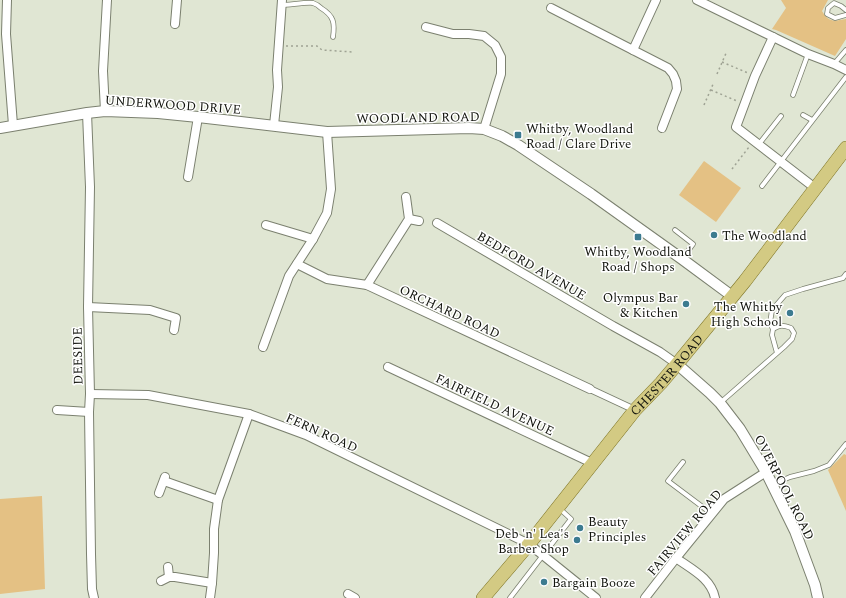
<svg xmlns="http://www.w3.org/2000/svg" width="846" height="598" font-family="Spectral,serif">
<rect width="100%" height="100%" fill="#e0e6d3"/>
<g fill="#e4c184">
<path d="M781 0H828L822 11C829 23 834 21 846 19V39L835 56 776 30 772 29 786 8Z"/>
<path d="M704 161 741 188 716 222 679 195Z"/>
<path d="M844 454 846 455V511L828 470Z"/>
<path d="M42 496 45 589 0 594V499Z"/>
</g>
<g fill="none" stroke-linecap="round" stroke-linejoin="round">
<g stroke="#7b806f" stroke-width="5.5">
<g id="service">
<path d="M282 5C289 5 307 2 313 3 316 4 319 6 321 8 334 16 335 23 333 37"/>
<path d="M846 10 841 6 834 3 828 8 827 14 835 18 846 15"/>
<path d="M834 64 846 50"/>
<path d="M793 95 808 54"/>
<path d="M803 115 812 120"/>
<path d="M759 144 781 116"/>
<path d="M762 186 846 77"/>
<path d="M675 230 693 244 682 259"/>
<path d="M773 329 770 323 772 310 785 295 803 289 843 278 846 274"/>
<path d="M720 403 784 347 792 339 794 333 791 328C782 325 781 325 773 329L772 335 777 353"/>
<path d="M683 462 668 481 712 514"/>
<path d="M772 485 790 477 814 471 829 465 846 444"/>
<path d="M510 598 571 519 560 509"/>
</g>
</g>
<g stroke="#7b806f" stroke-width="8">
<path id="pedestrian" d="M590 389 635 410"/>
</g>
<g stroke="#7b806f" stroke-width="10">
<g id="minor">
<path d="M7 0 6 34 13 125"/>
<path d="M697 0 808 54 834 64 846 70"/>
<path d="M551 8 668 68 673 74 676 81 677 89 662 128"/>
<path d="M175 24 177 0"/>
<path d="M426 27 453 34H469L484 36 495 45 501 57V74L484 129"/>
<path d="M773 37 755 76 736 127 815 188"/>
<path d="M633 50 656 0"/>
<path d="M105 111 103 71 107 0"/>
<path d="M87 113 90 187 88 307 90 394 89 412 91 554 92 589 94 598"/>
<path d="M274 125 278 87 277 70 282 0"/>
<path d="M188 177 198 117"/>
<path d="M409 219 419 221"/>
<path d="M437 223 613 326 660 352 677 364"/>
<path d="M266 225 313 239"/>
<path d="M297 264 327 279 367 285 590 389"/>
<path d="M367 285 409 219 406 197"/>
<path d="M88 307 150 310 176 318 174 330"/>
<path d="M263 347 289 276 313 239 327 213 331 189 327 132"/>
<path d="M388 367 592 463"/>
<path d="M90 394 148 395 249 414 306 435 529 544 596 598"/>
<path d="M57 410 89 412"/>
<path d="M164 481 218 500"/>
<path d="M159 493 165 477"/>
<path d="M676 558C691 569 711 578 715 598"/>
<path d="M168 567 169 577"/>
<path d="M161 581 169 577H175L212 583"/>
<path d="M348 594 355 598"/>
<path d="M210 598 212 583 214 553V529L218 500 249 414"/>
<path d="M645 598 676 558 724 499 766 472"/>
</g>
</g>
<g stroke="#7b806f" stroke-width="12">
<g id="tertiary">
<path d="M0 128 87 113 105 111 158 113 198 117 327 132 469 128 484 129 502 136 518 145 591 194 682 259 732 296"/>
<path d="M677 364 710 393 720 403 740 429 766 472 795 531 815 585 818 598"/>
</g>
</g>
<g stroke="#7d7324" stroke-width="14">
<g id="primary">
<path id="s1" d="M483 598 529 544 635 410 661 383 677 364 745 281 846 148"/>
</g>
</g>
<g stroke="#9fa394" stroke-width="1.5" stroke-dasharray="2 3" stroke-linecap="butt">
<path d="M286 46H317L322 50 353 52"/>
<path d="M722 62 748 73"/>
<path d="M717 74 727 51"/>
<path d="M711 90 737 101"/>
<path d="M704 105 714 82"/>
<path d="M732 169 749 147"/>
</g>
<use href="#service" stroke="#fff" stroke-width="4"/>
<use href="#pedestrian" stroke="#fff" stroke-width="6"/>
<use href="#minor" stroke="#fff" stroke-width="8"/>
<use href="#tertiary" stroke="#fff" stroke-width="10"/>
<use href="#primary" stroke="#d3ca83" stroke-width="13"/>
</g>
<g fill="#3c7b90" stroke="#fff" stroke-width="1.5">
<rect x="514" y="131" width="8" height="8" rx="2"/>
<circle cx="714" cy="235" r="4"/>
<rect x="634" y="233" width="8" height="8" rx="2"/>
<circle cx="686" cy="304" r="4"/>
<circle cx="790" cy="313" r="4"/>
<circle cx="580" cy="528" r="4"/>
<circle cx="577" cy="540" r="4"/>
<circle cx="544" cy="582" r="4"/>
</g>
<g text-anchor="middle" stroke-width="3" stroke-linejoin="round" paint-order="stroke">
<g font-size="13" fill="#13150e" stroke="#fff">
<text transform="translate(173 104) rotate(4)" y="5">UNDERWOOD DRIVE</text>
<text transform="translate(418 117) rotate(-1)" y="5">WOODLAND ROAD</text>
<text transform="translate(532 265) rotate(30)" y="5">BEDFORD AVENUE</text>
<text transform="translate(450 311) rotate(25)" y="5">ORCHARD ROAD</text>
<text transform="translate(77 356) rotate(-91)" y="5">DEESIDE</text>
<text dy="5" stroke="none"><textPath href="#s1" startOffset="289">CHESTER ROAD</textPath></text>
<text transform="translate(495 404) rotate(25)" y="5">FAIRFIELD AVENUE</text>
<text transform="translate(322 432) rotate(24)" y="5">FERN ROAD</text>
<text transform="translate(785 487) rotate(63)" y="5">OVERPOOL ROAD</text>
<text transform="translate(684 532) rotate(-50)" y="5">FAIRVIEW ROAD</text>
</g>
<g font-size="13" fill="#13150e" stroke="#fff" text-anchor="start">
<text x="526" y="133">Whitby, Woodland<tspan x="526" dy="15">Road / Clare Drive</tspan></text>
<text x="722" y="240">The Woodland</text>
<text x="638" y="256" text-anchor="middle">Whitby, Woodland<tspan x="638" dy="15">Road / Shops</tspan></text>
<text x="678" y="302" text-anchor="end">Olympus Bar<tspan x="678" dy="15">&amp; Kitchen</tspan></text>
<text x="782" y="311" text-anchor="end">The Whitby<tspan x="782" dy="15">High School</tspan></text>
<text x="588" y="526">Beauty<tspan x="588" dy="15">Principles</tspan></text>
<text x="569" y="538" text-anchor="end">Deb 'n' Lea's<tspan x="569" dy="15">Barber Shop</tspan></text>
<text x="552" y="587">Bargain Booze</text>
</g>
</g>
</svg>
